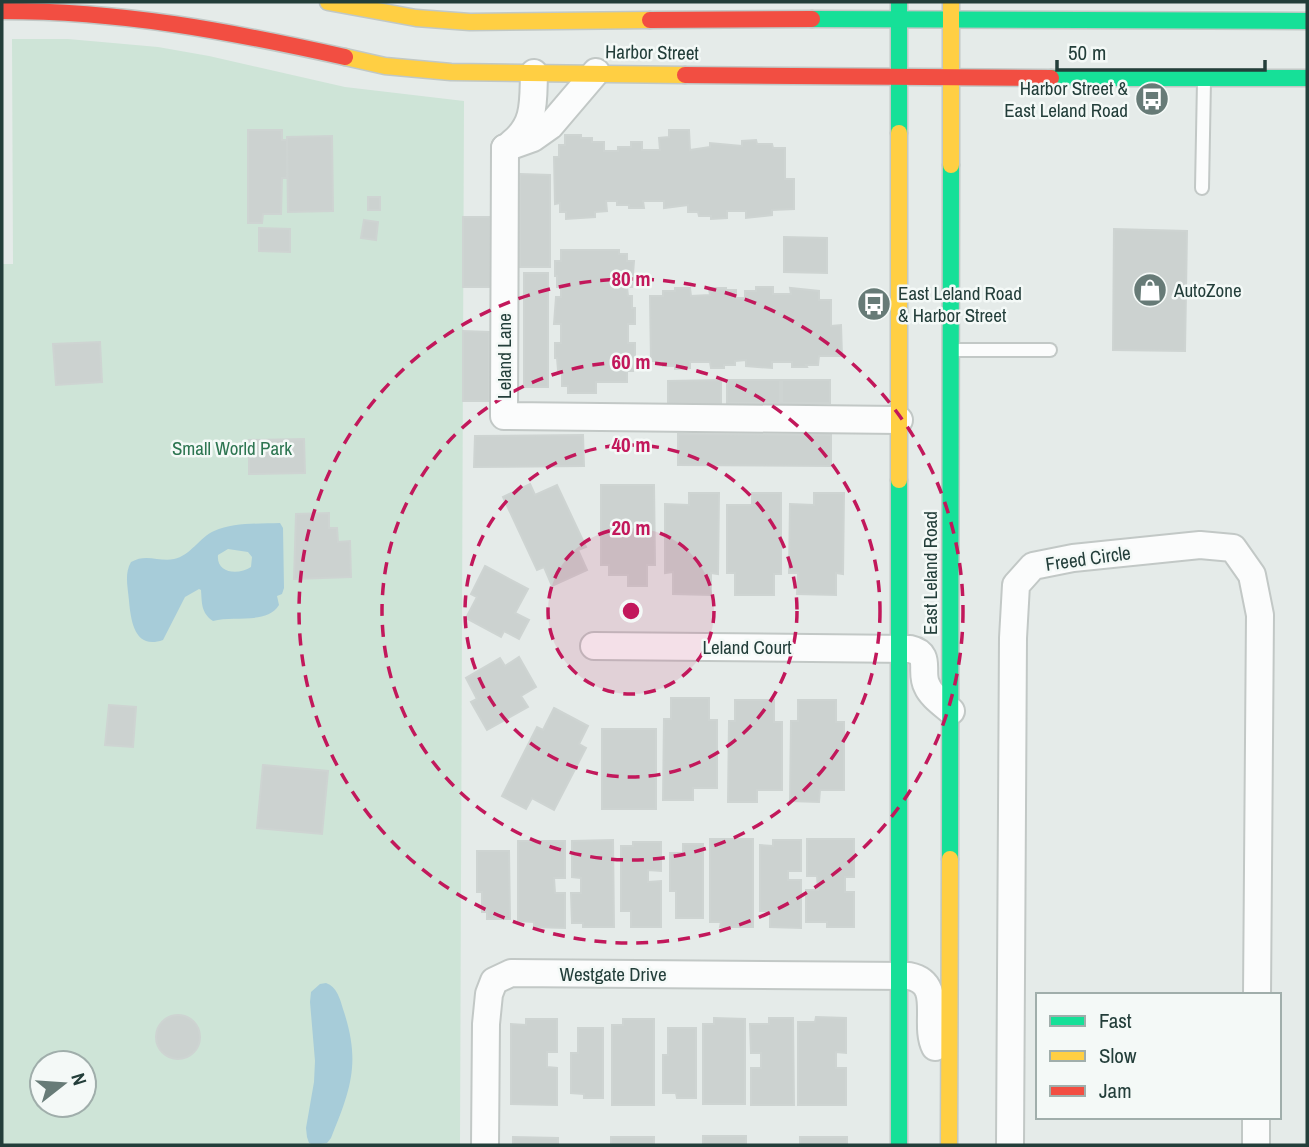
<svg xmlns="http://www.w3.org/2000/svg" width="1309" height="1147" font-family="'Archivo Narrow',sans-serif">
<rect width="100%" height="100%" fill="#e5ebe9"/>
<path fill="#cee4d7" fill-rule="evenodd" d="M12 39H68L158 47 209 56 345 87 464 101 460 1145H2V264H13ZM42 1063H84V1105H42Z"/>
<g fill="#a7ccd9" fill-rule="evenodd">
<path d="M280 523 283 528 284 588 282 594 277 596 279 605C267 625 234 615 213 621 201 613 202 603 201 590L199 589 185 597 163 640C135 650 131 622 129 601 128 588 124 574 131 562 146 553 159 562 174 559 190 556 200 537 214 531 234 522 259 524 280 523ZM228 549 248 552 252 557 251 567C239 575 216 574 218 555Z"/>
<path d="M326 983C337 987 340 999 343 1009 361 1062 351 1089 331 1138L327 1143 314 1145 309 1143 307 1137 306 1128 314 1082 315 1061 310 1002 311 992 320 984Z"/>
</g>
<g fill="#ccd2d0" stroke="#ced4d2" stroke-width="2">
<path d="M248 130H282V140H287V178H282L281 214H263L262 223H248Z"/>
<path d="M669 130H689L690 150 710 147V143L742 146V141L756 140 757 144H772L773 148H785V179H794V209L772 210V215L746 218V211H727V218L711 219V216H699L698 212H688V205L664 208V201H643L644 208H629V205H617V201H606L607 211 595 212V217L566 219V212H560V203L555 204 554 157H559V145H565V135H581V138H592V142H604V151H618V147H631V142H642V150H660L659 138 669 137Z"/>
<path d="M332 136 333 211 288 212 287 137Z"/>
<path d="M520 174 550 175V267H520Z"/>
<rect x="368" y="197" width="12" height="13"/>
<rect x="463" y="217" width="27" height="70"/>
<path d="M364 220 378 222 376 240 361 238Z"/>
<path d="M259 228 290 229V252L259 251Z"/>
<path d="M1114 229 1187 231 1185 351 1113 350Z"/>
<path d="M784 237 827 238V273L784 272Z"/>
<path d="M561 250H619V254H627V261H634L632 287H627L628 296H632V308H635V324H628V343H635V358H633V371H627V382H596V393H568V386H562V370H558L557 358H555V343H561V324H554L556 297H561V287H557V276H555V261H561Z"/>
<rect x="524" y="273" width="24" height="114"/>
<path d="M756 287H773V294H791L790 288 819 291V300H831V326L841 325 842 356H819L818 365H806L807 367H792V362H772V368L746 366V360L735 361V365H724V368H711L710 362H690V368L675 369V366H663V361H651L650 296H663V291H675V288H690L691 296 710 295 709 288H726V290H736V298H745V291H756Z"/>
<path d="M463 331 489 332V401H463Z"/>
<path d="M100 342 102 382 56 385 53 344Z"/>
<path d="M721 380V404H668V381Z"/>
<rect x="727" y="380" width="53" height="23"/>
<rect x="782" y="380" width="48" height="23"/>
<path d="M678 434 831 435V466L678 465Z"/>
<path d="M583 435 584 466 474 467 475 436Z"/>
<path d="M304 439 305 473 249 474V440Z"/>
<path d="M530 484 535 495 557 485 586 547 578 550 587 570 552 586 544 567 537 570 503 497Z"/>
<path d="M601 485H654L655 565H647V586H628V575H609V565H601Z"/>
<path d="M689 493H719L718 574 711 573V595L673 594V572L665 573V504L689 505Z"/>
<path d="M752 493H781V574H774V595H735V573H727V505H752Z"/>
<path d="M814 493H844L843 574 836 573V595L797 594 798 573H789L790 504 814 505Z"/>
<path d="M329 513V528H337L338 542 350 541 351 577 294 579 296 514Z"/>
<path d="M485 566 528 589 515 613 529 620 519 639 504 631 501 637 466 618 477 597 471 594Z"/>
<path d="M519 657 536 687 521 696 528 707 487 730 471 702 477 699 466 678 500 658 505 666Z"/>
<path d="M671 698H709V720H717V788H693V800H663L664 719H671Z"/>
<path d="M735 700H774V722H782V790H757V802H728L729 721H735Z"/>
<path d="M798 700H836V722H844V790H820L819 802 790 801 791 721H798Z"/>
<path d="M109 705 136 707 133 747 105 745Z"/>
<path d="M554 708 588 726 579 744 586 748 554 810 532 798 526 809 502 796 537 727 543 730Z"/>
<rect x="602" y="729" width="54" height="80"/>
<path d="M263 765 328 771 322 834 257 828Z"/>
<path d="M710 839H753V927H720L721 922H710Z"/>
<path d="M807 839H854V877H845V892H854V927H827V922H806V890H818L817 876H807Z"/>
<path d="M613 840 614 927H583V923H572L571 893H581V878L572 877V841Z"/>
<path d="M773 840H801V871H788V880H801V928L770 927V911H760V845L773 846Z"/>
<path d="M518 841H565V878H554L555 893H565V928L534 927V922L518 921Z"/>
<path d="M633 842H661V871L648 870V882L661 881V927H631V911H621V846H633Z"/>
<path d="M683 844H703V918H676V891H670V853H683Z"/>
<path d="M477 851H509L510 919H487V912H482V892H477Z"/>
<circle cx="178" cy="1037" r="22"/>
<path d="M816 1017 846 1018V1053L836 1052V1068H846V1105H798V1022H815Z"/>
<path d="M714 1018 745 1019V1104H703V1024H714Z"/>
<path d="M769 1018H793L794 1105H751V1068H761V1053H751L750 1024H769Z"/>
<path d="M526 1019H557V1052H547V1067L557 1068V1105L511 1104V1024L526 1025Z"/>
<path d="M623 1019H654V1105H612V1025H623Z"/>
<path d="M578 1028H603V1098H584V1094L571 1093V1053H578Z"/>
<path d="M668 1028H696V1098H677L676 1093H663V1055H668Z"/>
<rect x="703" y="1136" width="43" height="9"/>
<path d="M513 1137 558 1138V1145H513Z"/>
<rect x="611" y="1137" width="43" height="8"/>
<rect x="800" y="1137" width="47" height="8"/>
</g>
<g fill="none" stroke-linecap="round" stroke-linejoin="round">
<g stroke="#c2c8c6" stroke-width="16">
<g id="lane">
<path d="M1202 188 1204 81"/>
<path d="M952 350H1050"/>
</g>
</g>
<g stroke="#c2c8c6" stroke-width="30">
<g id="street">
<path d="M512 143C536 124 533 101 534 73"/>
<path d="M505 148 504 416 899 420"/>
<path d="M505 148 533 138 550 126 596 72"/>
<path d="M594 646 910 649C933 654 919 672 927 686 931 696 943 704 951 711"/>
<path d="M485 1145 486 1024 489 994 494 981 511 973 909 976C945 983 923 1023 935 1047"/>
<path d="M1010 1145 1013 638 1016 585 1033 566 1073 558 1200 545 1233 548 1252 575 1260 615 1257 995"/>
<path d="M1256 1145V1117"/>
</g>
</g>
<g stroke="#c1c8c6" stroke-width="19">
<g id="fast">
<path d="M899 2V133"/>
<path d="M812 19 1307 21"/>
<path d="M1051 78H1307"/>
<path d="M899 480V1145"/>
<path d="M950 859 951 165"/>
</g>
</g>
<g stroke="#c1c8c6" stroke-width="19">
<g id="slow">
<path d="M328 2 416 18 470 22 650 20"/>
<path d="M345 57 385 66 451 72 685 75"/>
<path d="M899 133V480"/>
<path d="M951 165V2"/>
<path d="M949 1145 950 859"/>
</g>
</g>
<g stroke="#c1c8c6" stroke-width="19">
<g id="jam">
<path d="M2 11C123 11 228 31 345 57"/>
<path d="M650 20 812 19"/>
<path d="M685 75 1051 78"/>
</g>
</g>
<use href="#lane" stroke="#fbfcfc" stroke-width="12"/>
<use href="#street" stroke="#fbfcfc" stroke-width="26"/>
<use href="#fast" stroke="#16e098" stroke-width="16"/>
<use href="#slow" stroke="#ffcf43" stroke-width="16"/>
<use href="#jam" stroke="#f24e42" stroke-width="16"/>
</g>
<circle cx="631" cy="611" r="83" fill="#c2185b" fill-opacity=".12"/>
<g fill="none" stroke="#c2185b" stroke-width="3.5" stroke-dasharray="12 9">
<circle cx="631" cy="611" r="83"/>
<circle cx="631" cy="611" r="166"/>
<circle cx="631" cy="611" r="249"/>
<circle cx="631" cy="611" r="332"/>
</g>
<defs>
<g id="bus-disc" transform="scale(1.75)"><circle r="9.5" fill="#677b77" stroke="#f4f9f7"/><path d="M-5-6H5V4H4V6H2V4H-2V6H-4V4H-5ZM-3.5-4V0h7V-4ZM-3.5 1.2v1.5H-2V1.2ZM2 1.2v1.5H3.5V1.2Z" fill="#fff"/></g>
<g id="shop-disc" transform="scale(1.75)"><circle r="9.5" fill="#677b77" stroke="#f4f9f7"/><path d="M-5-2.5h2.3a2.7 3.5 0 0 1 5.4 0H5L5.5 6h-11ZM-1.5-2.5h3a1.5 2.3 0 0 0-3 0Z" fill="#fff"/></g>
</defs>
<g fill-rule="evenodd">
<use href="#bus-disc" x="1152" y="99"/>
<use href="#shop-disc" x="1150" y="290"/>
<use href="#bus-disc" x="874" y="304"/>
</g>
<g text-anchor="middle" stroke-width="5" stroke-linejoin="round" paint-order="stroke">
<g font-size="19" fill="#233e3a" stroke="#f4f9f7">
<text transform="translate(652 52) rotate(1)" y="7">Harbor Street</text>
<text transform="translate(504 356) rotate(-90)" y="7">Leland Lane</text>
<text transform="translate(1088 558) rotate(-8)" y="7">Freed Circle</text>
<text transform="translate(930 573) rotate(-90)" y="7">East Leland Road</text>
<text x="747" y="654">Leland Court</text>
<text x="613" y="981">Westgate Drive</text>
</g>
<g font-size="19" fill="#233e3a" stroke="#f4f9f7" text-anchor="start">
<text x="1128" y="95" text-anchor="end">Harbor Street &amp;<tspan x="1128" dy="22">East Leland Road</tspan></text>
<text x="1174" y="297">AutoZone</text>
<text x="898" y="300">East Leland Road<tspan x="898" dy="22">&amp; Harbor Street</tspan></text>
</g>
<g font-size="19" fill="#2d7551" stroke="#f4f9f7">
<text x="232" y="455">Small World Park</text>
</g>
</g>
<circle cx="631" cy="611" r="10" fill="#c2185b" stroke="#f4f9f7" stroke-width="3.5"/>
<g font-size="21" text-anchor="middle" font-weight="bold" fill="#c2185b" stroke="#f4f9f7" stroke-width="5" stroke-linejoin="round" paint-order="stroke">
<text x="631" y="286">80 m</text>
<text x="631" y="369">60 m</text>
<text x="631" y="452">40 m</text>
<text x="631" y="535">20 m</text>
</g>
<rect width="1309" height="1147" fill="none" stroke="#233e3a" stroke-width="7"/>
<rect x="1036" y="993" width="245" height="126" fill="#f4f9f7" stroke="#a0aeab" stroke-width="2"/>
<rect x="1050" y="1016" width="35" height="10" fill="#16e098" stroke="#a0aeab" stroke-width="2"/>
<text x="1099" y="1028" font-size="21" fill="#233e3a">Fast</text>
<rect x="1050" y="1051" width="35" height="10" fill="#ffcf43" stroke="#a0aeab" stroke-width="2"/>
<text x="1099" y="1063" font-size="21" fill="#233e3a">Slow</text>
<rect x="1050" y="1086" width="35" height="10" fill="#f24e42" stroke="#a0aeab" stroke-width="2"/>
<text x="1099" y="1098" font-size="21" fill="#233e3a">Jam</text>
<g transform="translate(63 1084) rotate(73)"><circle r="33" fill="#f4f9f7" stroke="#a0aeab" stroke-width="2"/>
<path d="M0-5L12 26L0 18L-12 26Z" fill="#677b77"/>
<text y="-10" font-size="19" font-weight="bold" text-anchor="middle" fill="#233e3a">N</text>
</g>
<path d="M1057 60v10h208v-10" fill="none" stroke="#233e3a" stroke-width="3.5"/>
<text x="1068" y="60" font-size="21" fill="#233e3a" stroke="#f4f9f7" stroke-width="5" paint-order="stroke">50 m</text>
</svg>
